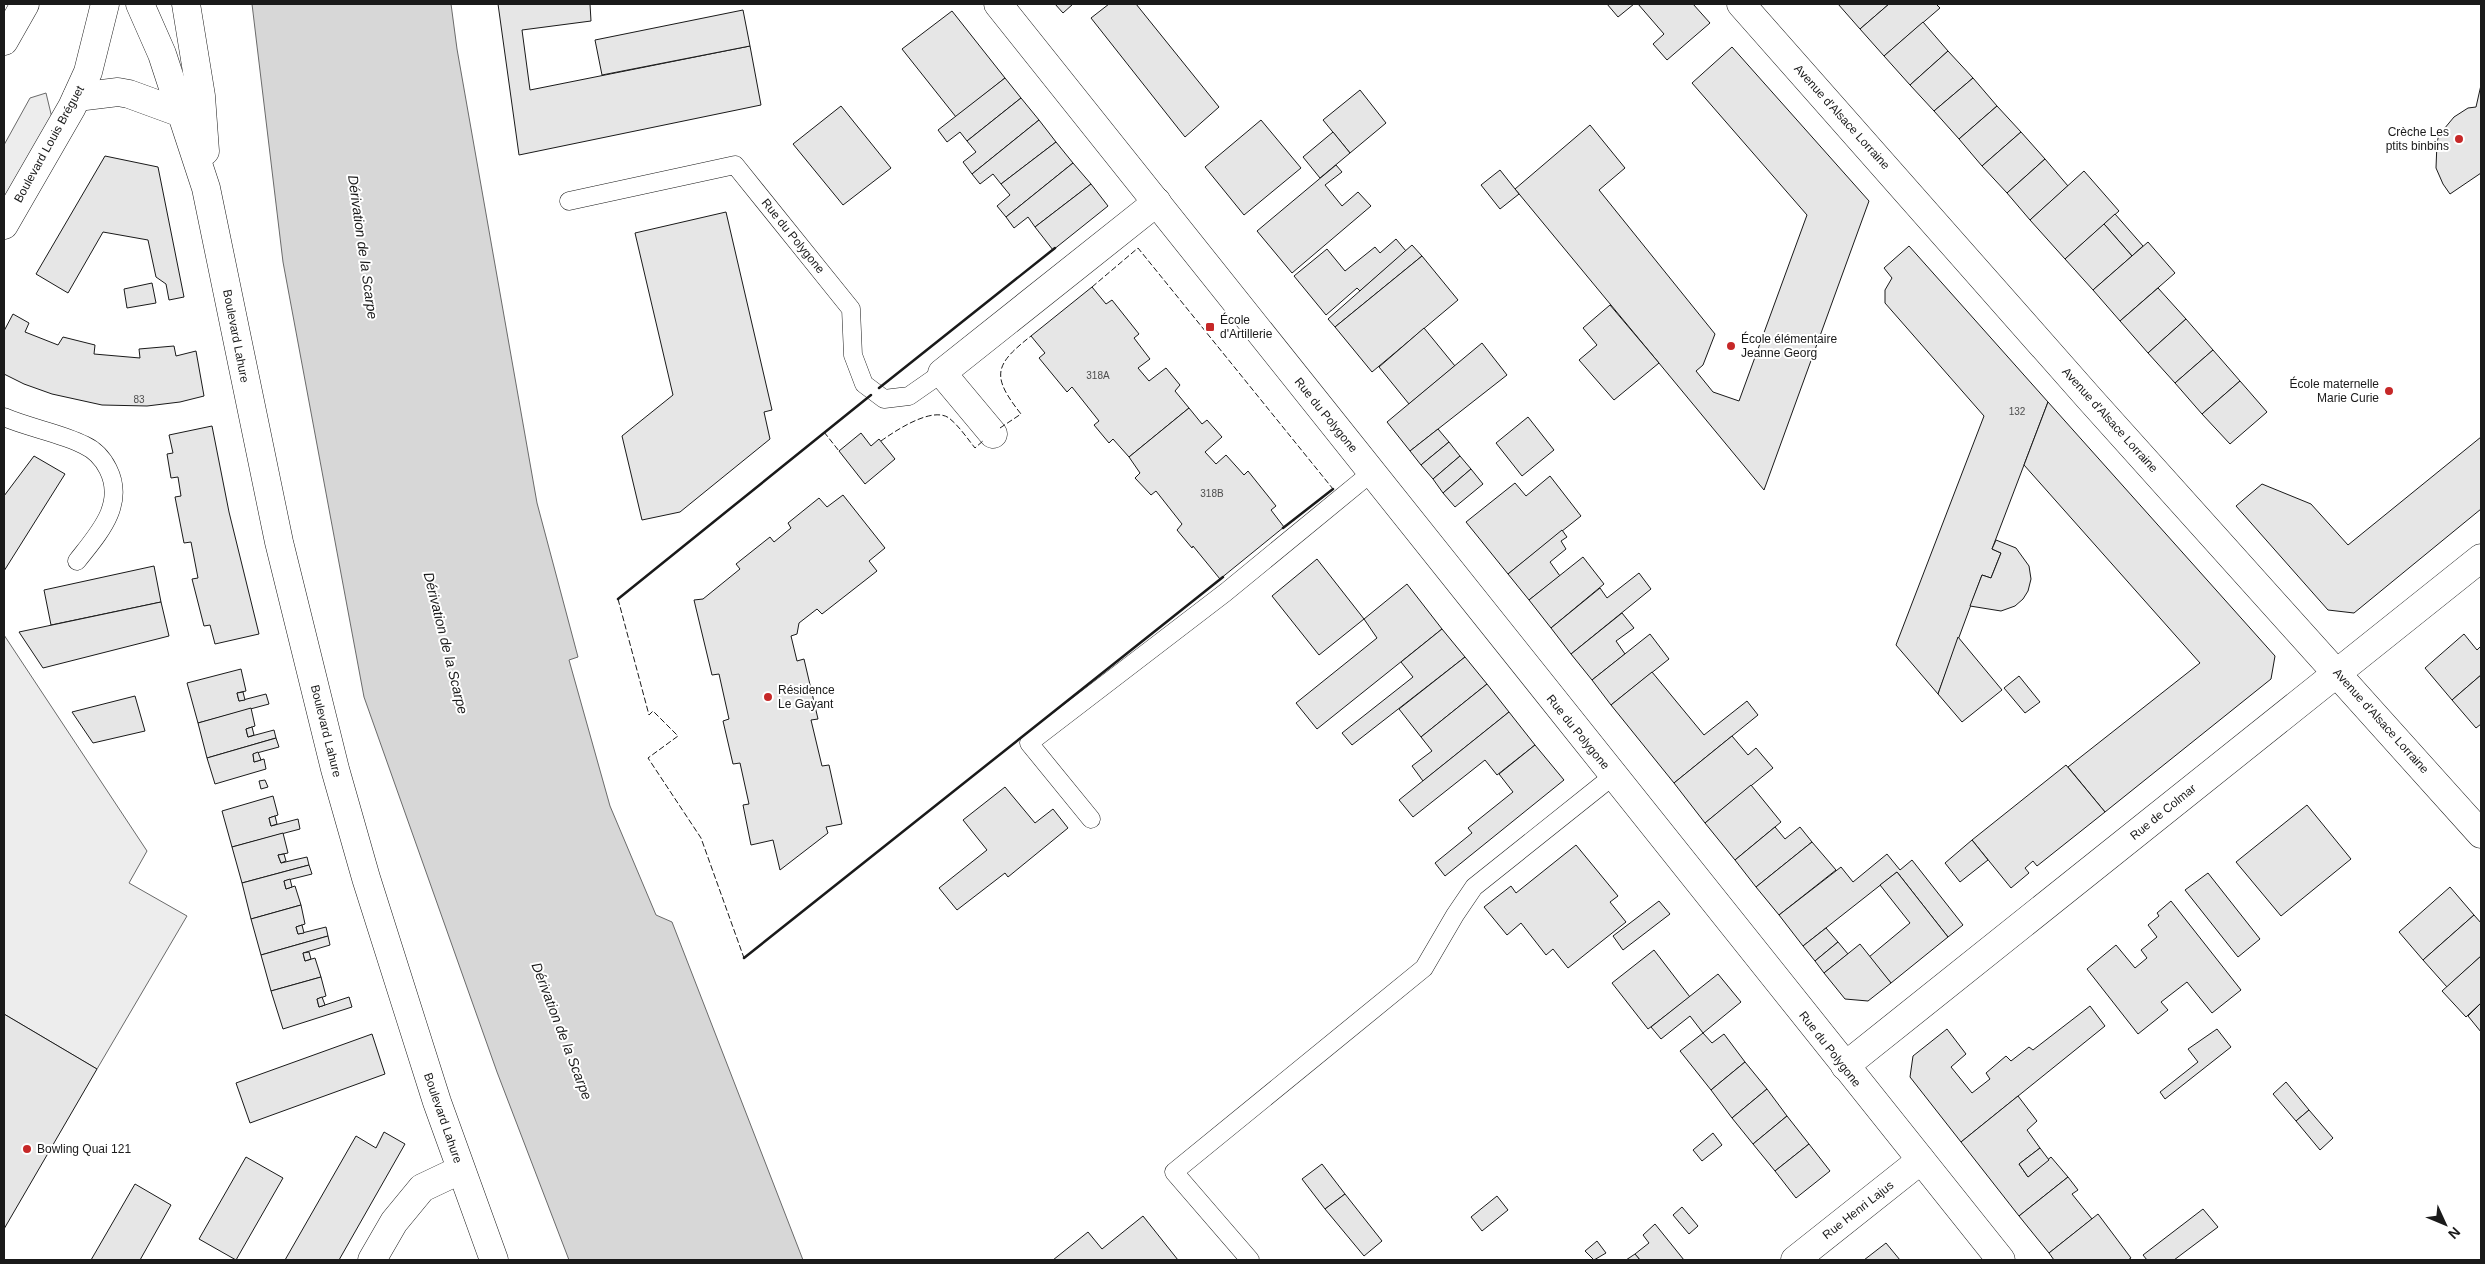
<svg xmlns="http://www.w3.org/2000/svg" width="2485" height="1264" font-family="Arial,sans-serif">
<rect width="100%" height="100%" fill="#fff"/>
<g fill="#ededed" stroke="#6a6a6a">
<path d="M46 93 52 118 4 202V145L30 98Z"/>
<path d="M4 635 147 851 129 883 187 916 97 1069 4 1014Z"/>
</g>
<path fill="#d7d7d7" stroke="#6a6a6a" d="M252 4H451L457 49 537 503 578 657 569 660 610 806 656 915 672 922 803 1260H569L497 1072 364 697 283 262Z"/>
<g fill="#e6e6e6" stroke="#1a1a1a">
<path d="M498 4H590L591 21 522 30 530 90 750 46 761 105 519 155Z"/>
<path d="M1055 4H1073L1063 13Z"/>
<path d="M1109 4H1136L1219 107 1185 137 1091 18Z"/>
<path d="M1607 4H1634L1618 17Z"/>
<path d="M1638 4H1693L1710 23 1667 60 1653 44 1664 34Z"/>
<path d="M1838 4H1889L1860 29Z"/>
<path d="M1889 4H1936L1940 8 1884 56 1860 29Z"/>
<path d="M743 10 750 46 602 75 595 40Z"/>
<path d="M952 11 1005 78 956 117 902 49Z"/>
<path d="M1923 22 1948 51 1910 85 1884 56Z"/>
<path d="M1732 47 1869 201 1764 490 1515 189 1590 125 1625 168 1599 190 1715 334 1703 365 1696 371 1713 392 1739 401 1807 215 1692 83Z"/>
<path d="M1948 51 1973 78 1934 111 1910 85Z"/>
<path d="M1005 78 1021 98 967 141 960 132 947 142 938 130Z"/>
<path d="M1973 78 1997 106 1959 139 1934 111Z"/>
<path d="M2481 85V173L2450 194 2443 184 2436 168 2437 142 2439 135 2454 117 2468 108 2476 107Z"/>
<path d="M1360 90 1386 123 1350 153 1323 120Z"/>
<path d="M1021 98 1039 120 972 174 963 162 976 152 967 141Z"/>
<path d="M841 106 891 168 843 205 793 144Z"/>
<path d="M1997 106 2021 132 1982 166 1959 139Z"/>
<path d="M1039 120 1056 142 1001 184 993 174 980 184 972 174Z"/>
<path d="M1261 120 1301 168 1244 215 1205 167Z"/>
<path d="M1333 132 1350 153 1320 178 1303 157Z"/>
<path d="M2021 132 2045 159 2007 193 1982 166Z"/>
<path d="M1056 142 1073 163 1006 217 997 206 1010 195 1001 184Z"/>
<path d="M105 156 158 167 184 297 169 300 166 284 156 277 148 240 103 232 68 293 36 274Z"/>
<path d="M2045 159 2068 186 2030 220 2007 193Z"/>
<path d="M1073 163 1091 184 1035 227 1028 217 1014 228 1006 217Z"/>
<path d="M1336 165 1342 172 1325 185 1342 206 1358 192 1371 206 1292 273 1257 231Z"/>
<path d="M1500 170 1519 194 1500 209 1481 185Z"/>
<path d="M2084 171 2119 211 2065 259 2030 220Z"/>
<path d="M1091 184 1108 206 1053 250 1035 227Z"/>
<path d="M726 212 772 410 764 412 770 439 680 512 642 520 622 436 673 395 635 233Z"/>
<path d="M2115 214 2143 246 2132 256 2104 224Z"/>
<path d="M2104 224 2132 256 2093 290 2065 259Z"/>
<path d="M1396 239 1406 251 1360 291 1357 288 1326 315 1294 276 1327 249 1345 271 1375 247 1380 253Z"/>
<path d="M2148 242 2175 273 2120 321 2093 290Z"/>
<path d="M1412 245 1422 256 1335 327 1328 319Z"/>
<path d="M1909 246 2048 402 1992 549 2001 553 1991 578 1982 575 1938 694 1896 645 1984 416 1885 303V290L1892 278 1884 268Z"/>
<path d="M1422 256 1458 300 1372 372 1335 327Z"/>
<path d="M152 283 156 303 127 308 124 289Z"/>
<path d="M1092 287 1106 304 1112 300 1139 334 1134 338 1150 359 1138 368 1149 381 1166 368 1180 385 1175 391 1189 408 1129 457 1113 439 1109 443 1094 425 1099 421 1072 387 1067 392 1039 358 1045 353 1031 336Z"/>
<path d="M2158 288 2186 319 2148 353 2120 321Z"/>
<path d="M1610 305 1659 363 1614 400 1579 360 1597 345 1583 328Z"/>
<path d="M13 314 29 323 25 332 58 345 63 337 95 345 94 354 140 358 139 349 174 346 176 356 196 351 204 396 180 402 147 406 102 405 52 394 24 384 4 374V331Z"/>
<path d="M2186 319 2213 350 2175 383 2148 353Z"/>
<path d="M1424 328 1455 366 1409 404 1379 367Z"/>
<path d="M1482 343 1507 375 1410 451 1387 422Z"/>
<path d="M2213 350 2240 381 2202 414 2175 383Z"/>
<path d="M2240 381 2267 412 2230 444 2202 414Z"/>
<path d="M2048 402 2275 656 2271 679 2105 812 2068 767 2200 663 2024 465Z"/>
<path d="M1189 408 1202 424 1207 420 1222 437 1205 452 1216 464 1226 455 1244 475 1248 471 1276 506 1271 510 1284 527 1220 579 1193 546 1192 548 1177 530 1182 524 1156 491 1151 495 1135 478 1140 473 1129 457Z"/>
<path d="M1528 417 1554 450 1522 476 1496 443Z"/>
<path d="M212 426 229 512 259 634 215 644 210 625 204 626 192 579 198 578 191 542 184 543 175 497 181 496 178 477 171 478 167 454 173 453 169 435Z"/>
<path d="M1438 429 1449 442 1421 465 1410 451Z"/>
<path d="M861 433 871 446 879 439 895 459 865 484 839 451Z"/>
<path d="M2481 437V509L2354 613 2328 610 2236 506 2262 484 2311 504 2348 545Z"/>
<path d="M1449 442 1460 456 1433 479 1421 465Z"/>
<path d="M34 456 65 474 4 571V496Z"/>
<path d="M1460 456 1471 469 1443 493 1433 479Z"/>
<path d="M1471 469 1483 484 1455 507 1443 493Z"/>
<path d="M1550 476 1581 516 1508 574 1466 522 1515 483 1526 496Z"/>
<path d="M843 495 885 548 869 561 877 571 822 614 817 609 799 623 797 634 791 636 797 661 804 659 818 719 811 720 822 766 829 765 842 824 826 827 828 833 780 870 773 840 751 845 743 805 749 804 740 763 733 764 723 721 729 719 719 674 712 675 694 600 703 599 740 569 736 564 770 537 774 542 791 528 788 523 819 498 827 507Z"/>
<path d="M1562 530 1567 537 1561 541 1566 549 1550 562 1560 576 1529 600 1508 574Z"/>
<path d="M1996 540 2016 548 2029 566 2031 579 2028 591 2023 599 2015 606 2001 611 1970 606 1982 575 1991 578 2001 553 1992 549Z"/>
<path d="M1583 557 1604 584 1551 628 1529 600Z"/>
<path d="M1317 559 1364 619 1319 655 1272 596Z"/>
<path d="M154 566 161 602 51 625 44 590Z"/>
<path d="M1639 573 1651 589 1571 654 1551 628 1600 588 1607 598Z"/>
<path d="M1407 584 1442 629 1317 729 1296 703 1377 638 1364 619Z"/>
<path d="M161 602 169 636 43 668 19 632Z"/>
<path d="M1622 613 1634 628 1616 641 1625 654 1592 680 1571 654Z"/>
<path d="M1442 629 1465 657 1352 745 1342 733 1413 677 1401 662Z"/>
<path d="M1650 634 1669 659 1611 705 1592 680Z"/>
<path d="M2464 634 2477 650 2481 646V675L2452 700 2425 668Z"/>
<path d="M1958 637 2002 690 1962 722 1938 694Z"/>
<path d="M1465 657 1487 684 1421 737 1399 709Z"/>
<path d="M241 669 246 691 237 693 239 701 266 694 269 704 198 723 187 683Z"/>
<path d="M1652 672 1704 735 1747 701 1758 715 1674 783 1611 705Z"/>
<path d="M2481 675V724L2476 728 2452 700Z"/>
<path d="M2019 676 2040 702 2025 713 2004 688Z"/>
<path d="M1487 684 1509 712 1423 781 1412 766 1432 751 1421 737Z"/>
<path d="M243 692 245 700 239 701 237 693Z"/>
<path d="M135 696 145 731 93 743 72 712Z"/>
<path d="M251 708 255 726 246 729 248 737 274 730 276 738 207 758 198 723Z"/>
<path d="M1509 712 1535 745 1497 775 1485 760 1413 817 1399 800Z"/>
<path d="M252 727 254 735 248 737 246 729Z"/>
<path d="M1732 736 1748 755 1756 748 1773 768 1705 823 1674 783Z"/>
<path d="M276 738 279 747 253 754 254 762 264 759 266 769 215 784 207 758Z"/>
<path d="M1535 745 1564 780 1445 876 1435 863 1472 833 1468 828 1513 792 1499 774Z"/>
<path d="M258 752 261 760 254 762 253 754Z"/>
<path d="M2066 765 2105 812 2037 866 2033 861 2025 868 2029 873 2011 888 1972 840Z"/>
<path d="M265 780 268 787 261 789 259 781Z"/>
<path d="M1751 785 1781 822 1735 860 1705 823Z"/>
<path d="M1005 787 1035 823 1053 809 1068 828 1008 877 1005 873 957 910 939 888 987 850 963 820Z"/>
<path d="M273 796 278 815 269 818 271 826 298 819 300 829 232 847 222 811Z"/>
<path d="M2307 805 2351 859 2281 916 2236 862Z"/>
<path d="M275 816 277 824 271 826 269 818Z"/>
<path d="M1775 827 1785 839 1800 827 1812 842 1756 887 1735 860Z"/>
<path d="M283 833 288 853 278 855 281 863 307 857 309 865 242 883 232 847Z"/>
<path d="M1972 840 1988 860 1960 882 1945 863Z"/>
<path d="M1812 842 1836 870 1779 915 1756 887Z"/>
<path d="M1576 845 1618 896 1610 902 1626 922 1568 968 1553 949 1546 955 1521 923 1507 935 1484 907 1511 886 1516 893Z"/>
<path d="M284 854 286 861 281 863 278 855Z"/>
<path d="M1887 854 1900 870 1912 860 1963 925 1948 937 1897 872 1803 946 1779 915 1841 867 1853 882Z"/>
<path d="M309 865 312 874 284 881 286 889 295 886 301 905 251 919 242 883Z"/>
<path d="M1897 872 1948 937 1891 983 1869 957 1910 923 1880 885Z"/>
<path d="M2208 873 2260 939 2238 957 2185 890Z"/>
<path d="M290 879 292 887 286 889 284 881Z"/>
<path d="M2450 887 2474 915 2423 960 2399 932Z"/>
<path d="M1659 901 1670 914 1623 950 1613 936Z"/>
<path d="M2171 901 2241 990 2212 1013 2187 982 2161 1002 2168 1010 2138 1034 2087 969 2116 945 2135 968 2147 958 2141 950 2157 937 2148 925 2159 916 2157 913Z"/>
<path d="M301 905 305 924 296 927 298 934 326 927 328 936 261 955 251 919Z"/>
<path d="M2474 915 2481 923V956L2447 987 2423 960Z"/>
<path d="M302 925 304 933 298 934 296 927Z"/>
<path d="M1826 928 1838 942 1815 961 1803 946Z"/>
<path d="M328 936 330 945 303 953 305 961 315 958 321 977 271 991 261 955Z"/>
<path d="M1838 942 1848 954 1824 973 1815 961Z"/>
<path d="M1860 944 1891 983 1868 1001 1845 999 1824 973Z"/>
<path d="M1654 950 1690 997 1648 1029 1612 983Z"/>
<path d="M309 952 311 959 305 961 303 953Z"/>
<path d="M2481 956V1003L2466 1017 2442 991Z"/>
<path d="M1718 974 1741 1002 1703 1033 1690 1016 1661 1039 1651 1027Z"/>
<path d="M321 977 326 996 317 999 319 1007 349 997 352 1007 283 1029 271 991Z"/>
<path d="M322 997 325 1005 319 1007 317 999Z"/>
<path d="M2481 1003V1032L2468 1016Z"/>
<path d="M2090 1006 2105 1026 1961 1142 1910 1077 1913 1056 1947 1029 1966 1054 1951 1067 1972 1093 1990 1079 1986 1073 2006 1056 2011 1061 2029 1047 2033 1050Z"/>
<path d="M4 1014 97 1069 4 1229Z"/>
<path d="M2217 1029 2231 1047 2165 1099 2160 1092 2198 1062 2188 1049Z"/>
<path d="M1703 1033 1712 1043 1724 1034 1745 1062 1711 1090 1680 1051Z"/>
<path d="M372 1034 385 1074 250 1123 236 1083Z"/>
<path d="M1745 1062 1767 1089 1732 1118 1711 1090Z"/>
<path d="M2286 1082 2309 1110 2296 1121 2273 1094Z"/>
<path d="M1767 1089 1787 1116 1753 1144 1732 1118Z"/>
<path d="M2018 1096 2037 1121 2027 1130 2040 1148 2019 1164 2028 1177 2051 1157 2068 1177 2019 1216 1961 1142Z"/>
<path d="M2309 1110 2333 1138 2320 1150 2296 1121Z"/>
<path d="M1787 1116 1809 1144 1775 1171 1753 1144Z"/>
<path d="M384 1132 405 1144 339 1260H285L356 1136 376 1148Z"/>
<path d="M1713 1133 1722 1145 1702 1161 1693 1150Z"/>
<path d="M1809 1144 1830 1171 1796 1198 1775 1171Z"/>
<path d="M2040 1148 2049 1160 2028 1177 2019 1164Z"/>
<path d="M246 1157 283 1178 236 1260 199 1239Z"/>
<path d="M1322 1164 1345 1194 1325 1209 1302 1179Z"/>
<path d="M2068 1177 2078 1190 2072 1194 2092 1219 2049 1253 2019 1216Z"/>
<path d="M135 1184 171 1205 140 1260H91Z"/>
<path d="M1345 1194 1382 1241 1364 1256 1325 1209Z"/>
<path d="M1497 1196 1508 1210 1482 1231 1471 1217Z"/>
<path d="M1682 1207 1698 1226 1689 1234 1673 1215Z"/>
<path d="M2203 1209 2218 1227 2174 1260H2147L2143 1255Z"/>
<path d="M2098 1214 2131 1258 2128 1260H2054L2049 1253Z"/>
<path d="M1143 1216 1178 1260H1053L1088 1232 1102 1249Z"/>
<path d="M1655 1224 1684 1260H1640L1635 1254 1649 1243 1643 1235Z"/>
<path d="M1597 1241 1606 1253 1594 1260 1585 1251Z"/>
<path d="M1886 1243 1900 1260H1864Z"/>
<path d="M1635 1254 1640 1260H1626Z"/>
</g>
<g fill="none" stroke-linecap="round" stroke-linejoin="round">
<g stroke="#1a1a1a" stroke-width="19">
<g id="lane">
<path d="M569 201 735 165 851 309 853 355 864 384 884 399 909 396 942 373"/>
<path d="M4 417C29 428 61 433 84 445 95 450 103 459 108 469 126 505 98 534 77 561"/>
<path d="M1091 819 1029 743 1226 592 1371 473"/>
<path d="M1250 1260 1174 1172 1424 968 1455 915 1474 887 1613 776"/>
</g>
</g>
<g stroke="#1a1a1a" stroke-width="29">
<g id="street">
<path d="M1741 4 2089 398 2481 834"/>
<path d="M993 434 942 373 1157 202"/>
<path d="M1845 1066 2481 558"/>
<path d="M372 1260 394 1222 422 1188 460 1170"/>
<path d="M1795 1260 1921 1160"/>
</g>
</g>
<g stroke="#1a1a1a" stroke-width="29">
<g id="secondary">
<path d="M140 4 162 54 206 188 279 542 335 769 366 878 437 1102 494 1260"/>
<path d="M186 4 201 96 205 151"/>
<path d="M998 4 2001 1260"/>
<path d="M4 41 25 4"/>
<path d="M77 97 118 92 129 94 181 113"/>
<path d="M4 225 72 107 88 72 105 4"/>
</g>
</g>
<use href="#lane" stroke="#fff" stroke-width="18"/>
<use href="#street" stroke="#fff" stroke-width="28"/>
<use href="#secondary" stroke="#fff" stroke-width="28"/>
<g stroke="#1a1a1a" stroke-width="1" stroke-dasharray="6 2.5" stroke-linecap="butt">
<path d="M1092 287 1138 248 1333 489"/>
<path d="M1000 428 1021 414C991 376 994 365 1031 336"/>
<path d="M824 432 839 451"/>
<path d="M881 441C895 431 932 406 949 418 959 426 967 438 975 448L984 440"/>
<path d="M618 599 649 715 653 711 678 736 648 758 701 838 744 958"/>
</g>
<g stroke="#1a1a1a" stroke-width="2.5">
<path d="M879 388 1055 248"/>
<path d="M1283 528 1333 489"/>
<path d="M618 599 871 395"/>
<path d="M744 958 1223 577"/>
</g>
</g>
<g fill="#c62828" stroke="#fff" stroke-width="2">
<circle cx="2459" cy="139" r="5"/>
<rect x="1205" y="322" width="10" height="10" rx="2.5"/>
<circle cx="1731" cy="346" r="5"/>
<circle cx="2389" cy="391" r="5"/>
<circle cx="768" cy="697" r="5"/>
<circle cx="27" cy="1149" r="5"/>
</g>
<g text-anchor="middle" stroke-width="4" stroke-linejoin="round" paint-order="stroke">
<g font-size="10" fill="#4d4d4d">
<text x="1098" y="379">318A</text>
<text x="139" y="403">83</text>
<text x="2017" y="415">132</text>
<text x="1212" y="497">318B</text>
</g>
<g font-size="12" fill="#1a1a1a" stroke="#fff">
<text transform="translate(1842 117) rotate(48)" y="4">Avenue d'Alsace Lorraine</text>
<text transform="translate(49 144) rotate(-61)" y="4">Boulevard Louis Bréguet</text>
<text transform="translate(793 236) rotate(51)" y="4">Rue du Polygone</text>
<text transform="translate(236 336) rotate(79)" y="4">Boulevard Lahure</text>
<text transform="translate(1326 415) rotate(51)" y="4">Rue du Polygone</text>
<text transform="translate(2110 420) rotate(48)" y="4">Avenue d'Alsace Lorraine</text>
<text transform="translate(2381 721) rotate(48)" y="4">Avenue d'Alsace Lorraine</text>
<text transform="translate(326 731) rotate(76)" y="4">Boulevard Lahure</text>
<text transform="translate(1578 732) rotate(51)" y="4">Rue du Polygone</text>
<text transform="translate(2163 812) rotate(-39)" y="4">Rue de Colmar</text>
<text transform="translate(1830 1049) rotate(52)" y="4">Rue du Polygone</text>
<text transform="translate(443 1118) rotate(71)" y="4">Boulevard Lahure</text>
<text transform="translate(1858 1210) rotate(-38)" y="4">Rue Henri Lajus</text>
</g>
<g font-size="12" fill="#1a1a1a" stroke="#fff" text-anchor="start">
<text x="2449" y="136" text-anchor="end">Crèche Les<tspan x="2449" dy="14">ptits binbins</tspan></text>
<text x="1220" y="324">École<tspan x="1220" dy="14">d'Artillerie</tspan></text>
<text x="1741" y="343">École élémentaire<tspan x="1741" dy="14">Jeanne Georg</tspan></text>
<text x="2379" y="388" text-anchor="end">École maternelle<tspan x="2379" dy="14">Marie Curie</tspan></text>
<text x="778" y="694">Résidence<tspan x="778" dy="14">Le Gayant</tspan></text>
<text x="37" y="1153">Bowling Quai 121</text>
</g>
<g font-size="14" font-style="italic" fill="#1a1a1a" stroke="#fff">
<text transform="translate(363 247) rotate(82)" y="5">Dérivation de la Scarpe</text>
<text transform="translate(446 643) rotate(76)" y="5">Dérivation de la Scarpe</text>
<text transform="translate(562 1031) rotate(69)" y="5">Dérivation de la Scarpe</text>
</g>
</g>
<rect width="2485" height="1264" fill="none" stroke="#1a1a1a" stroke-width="10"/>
<g transform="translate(2445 1224) rotate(134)" stroke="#ffffff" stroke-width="4" paint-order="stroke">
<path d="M0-4L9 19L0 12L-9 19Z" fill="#1a1a1a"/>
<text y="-8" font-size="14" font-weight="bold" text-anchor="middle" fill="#1a1a1a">N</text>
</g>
</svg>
